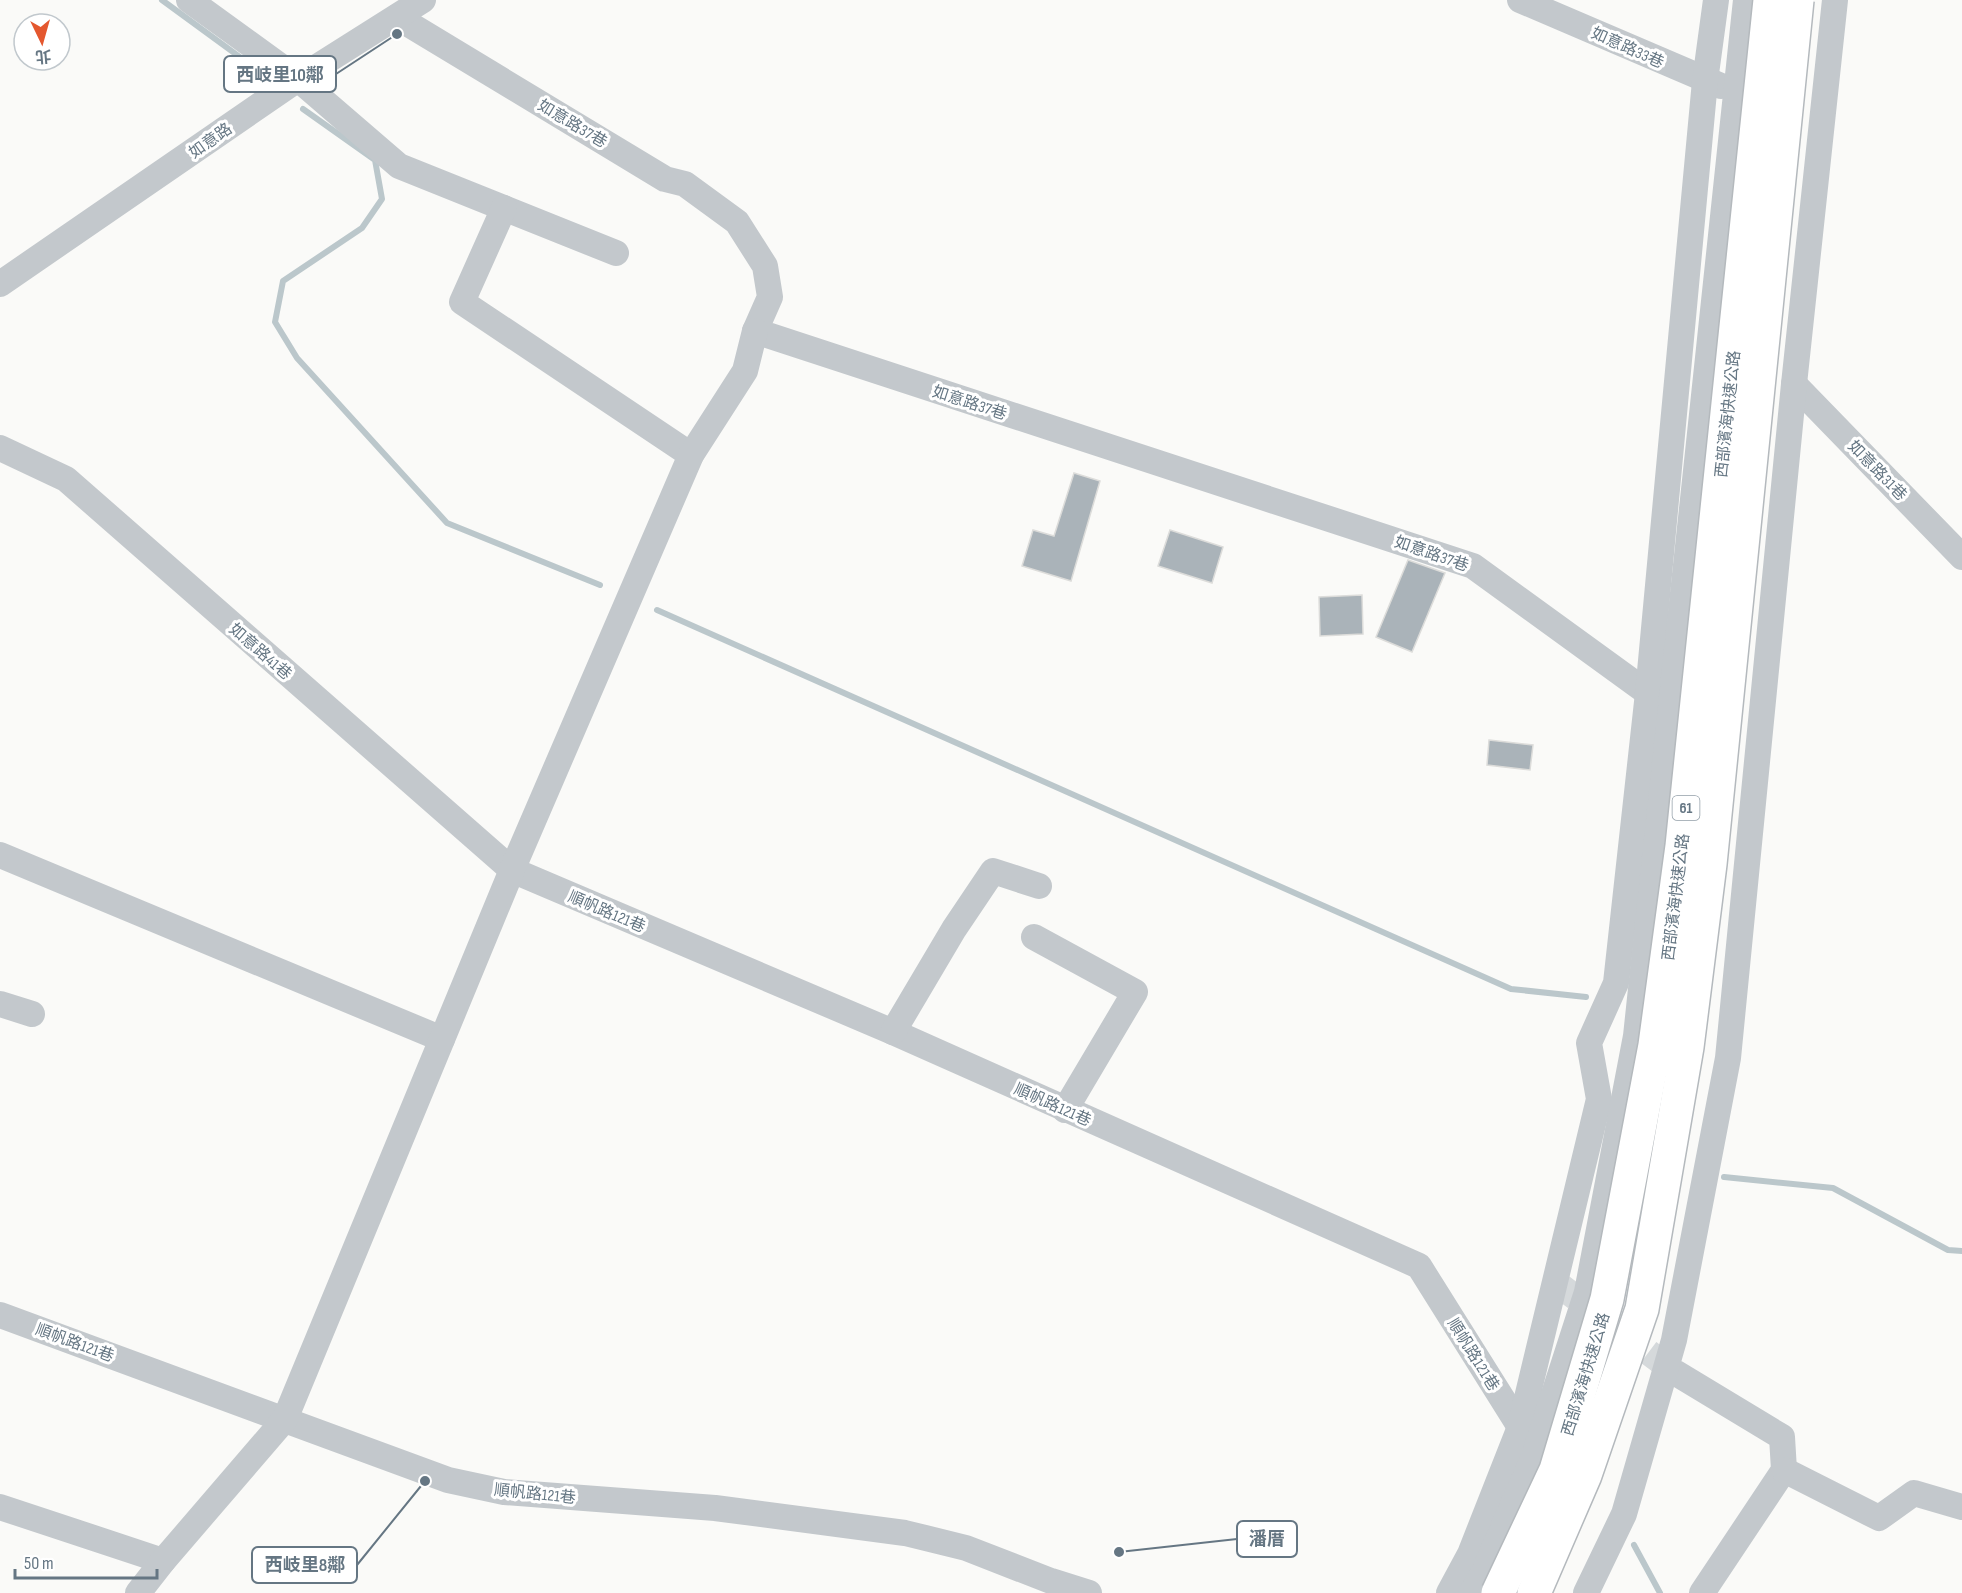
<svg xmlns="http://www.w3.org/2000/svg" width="1962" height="1593" font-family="'Sofia Sans Condensed','Noto Sans TC',sans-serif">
<rect width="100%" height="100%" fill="#fafaf8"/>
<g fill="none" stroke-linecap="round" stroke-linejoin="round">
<g stroke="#bbc7cb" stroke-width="6">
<path d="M162 0 263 74"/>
<path d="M303 109 375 160 382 199 362 228 283 281 275 322 297 358 447 523 600 585"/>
<path d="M657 610 1511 989 1586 997"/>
<path d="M1724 1177 1833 1188 1948 1250 1962 1251"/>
<path d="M1634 1545 1660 1593"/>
</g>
</g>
<g fill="#aab3b9" stroke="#dcdcda" stroke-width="1.5">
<path d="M1074 473 1100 481 1071 581 1022 566 1033 530 1054 536Z"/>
<path d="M1170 530 1223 547 1212 583 1158 566Z"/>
<path d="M1408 560 1445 573 1412 652 1376 637Z"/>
<path d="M1362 595 1363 634 1320 636 1319 597Z"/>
<path d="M1489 740 1533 745 1530 770 1487 765Z"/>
</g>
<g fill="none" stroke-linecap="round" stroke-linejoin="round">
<path stroke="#d5d9db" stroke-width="26" stroke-dasharray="26 13" stroke-linecap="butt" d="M1555 1282 1676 1373"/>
<g stroke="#c3c8cc" stroke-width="26">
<path d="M189 0 298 79 399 166 616 253"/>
<path d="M1520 0 1721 86"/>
<path d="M397 17 665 179 685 184 737 222 765 266 770 297 755 331 1473 566 1648 693"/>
<path d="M504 208 462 302 691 455"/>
<path d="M0 284 298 79 423 0"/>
<path d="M1794 384 1962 557"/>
<path d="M0 448 66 479 512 870 893 1032 1419 1266 1520 1427"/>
<path d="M0 855 442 1039"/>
<path d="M1034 937 1135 992 1065 1110"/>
<path d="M0 1004 32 1014"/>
<path d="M893 1032 954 929 993 871 1039 886"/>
<path d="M0 1315 448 1480 504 1492 715 1508 905 1533 966 1548 1051 1581 1089 1593"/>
<path d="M1676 1373 1782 1437 1784 1470 1702 1593"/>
<path d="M1784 1470 1879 1518 1914 1493 1962 1507"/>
<path d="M0 1507 163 1561"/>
<path d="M138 1593 163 1561 285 1419 512 870 691 455 745 371 755 331"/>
<path d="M1449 1593 1470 1554 1520 1427 1599 1099 1589 1043 1616 983 1648 693 1705 81 1716 0"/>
<path d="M1471 1593 1483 1574 1533 1459 1587 1292 1636 1036 1746 0"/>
<path d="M1586 1593 1624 1514 1674 1340 1728 1058 1794 384 1835 0"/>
</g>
<g stroke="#b4b9bd" stroke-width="36" stroke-linecap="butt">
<g id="highway-bridge">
<path d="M1498 1593 1556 1470 1607 1299 1655 1045 1682 846 1770 0"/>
<path d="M1534 1593 1585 1475 1642 1309 1687 1047 1710 864 1797 0"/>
</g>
</g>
<use href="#highway-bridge" stroke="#fff" stroke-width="33"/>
</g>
<g text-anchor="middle" stroke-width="6" stroke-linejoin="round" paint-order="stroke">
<rect fill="#fff" stroke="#939fa8" stroke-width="1.5" x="1672.5" y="796" width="27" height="24" rx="4.5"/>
<g font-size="15" font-weight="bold" fill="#657683">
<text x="1686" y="813">61</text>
</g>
<g font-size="16" fill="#657683" stroke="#fff">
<text transform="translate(1628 47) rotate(24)" y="6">如意路33巷</text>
<text transform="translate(573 123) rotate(31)" y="6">如意路37巷</text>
<text transform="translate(210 140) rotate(-35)" y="6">如意路</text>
<text transform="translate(970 402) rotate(18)" y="6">如意路37巷</text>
<text transform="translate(1727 414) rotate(-84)" y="6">西部濱海快速公路</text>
<text transform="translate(1878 470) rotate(46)" y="6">如意路31巷</text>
<text transform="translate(1432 553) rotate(19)" y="6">如意路37巷</text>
<text transform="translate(261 651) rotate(41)" y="6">如意路41巷</text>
<text transform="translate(1675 897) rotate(-83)" y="6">西部濱海快速公路</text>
<text transform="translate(607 911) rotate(23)" y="6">順帆路121巷</text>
<text transform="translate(1053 1104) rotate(24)" y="6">順帆路121巷</text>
<text transform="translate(75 1342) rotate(20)" y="6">順帆路121巷</text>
<text transform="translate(1474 1354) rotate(58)" y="6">順帆路121巷</text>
<text transform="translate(1585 1374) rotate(-73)" y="6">西部濱海快速公路</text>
<text transform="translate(535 1493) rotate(6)" y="6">順帆路121巷</text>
</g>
</g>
<path fill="none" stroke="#657683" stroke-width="2" d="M397 34L336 74M1119 1552L1237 1539M425 1481L357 1565"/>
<g fill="#657683" stroke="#fff" stroke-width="2">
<circle cx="397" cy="34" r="6"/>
<circle cx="1119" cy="1552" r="6"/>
<circle cx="425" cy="1481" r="6"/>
</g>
<g fill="#fff" stroke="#657683" stroke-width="2">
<rect x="224" y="56" width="112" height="36" rx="6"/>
<rect x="1237" y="1521" width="60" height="36" rx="6"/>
<rect x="252" y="1547" width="105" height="36" rx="6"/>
</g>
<g font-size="18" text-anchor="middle" font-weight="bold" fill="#657683">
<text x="280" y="81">西岐里10鄰</text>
<text x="1267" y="1545">潘厝</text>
<text x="305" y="1571">西岐里8鄰</text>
</g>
<g transform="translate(42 42) rotate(175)"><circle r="28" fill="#ffffff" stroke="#c1c8cd" stroke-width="1.5"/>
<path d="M0-4.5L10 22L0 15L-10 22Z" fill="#e4572e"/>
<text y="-9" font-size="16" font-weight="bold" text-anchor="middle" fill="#657683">北</text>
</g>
<path d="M15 1569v9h142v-9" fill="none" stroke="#657683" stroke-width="3"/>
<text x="24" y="1569" font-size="18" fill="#657683" stroke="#ffffff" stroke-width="4.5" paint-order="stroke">50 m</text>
</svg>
